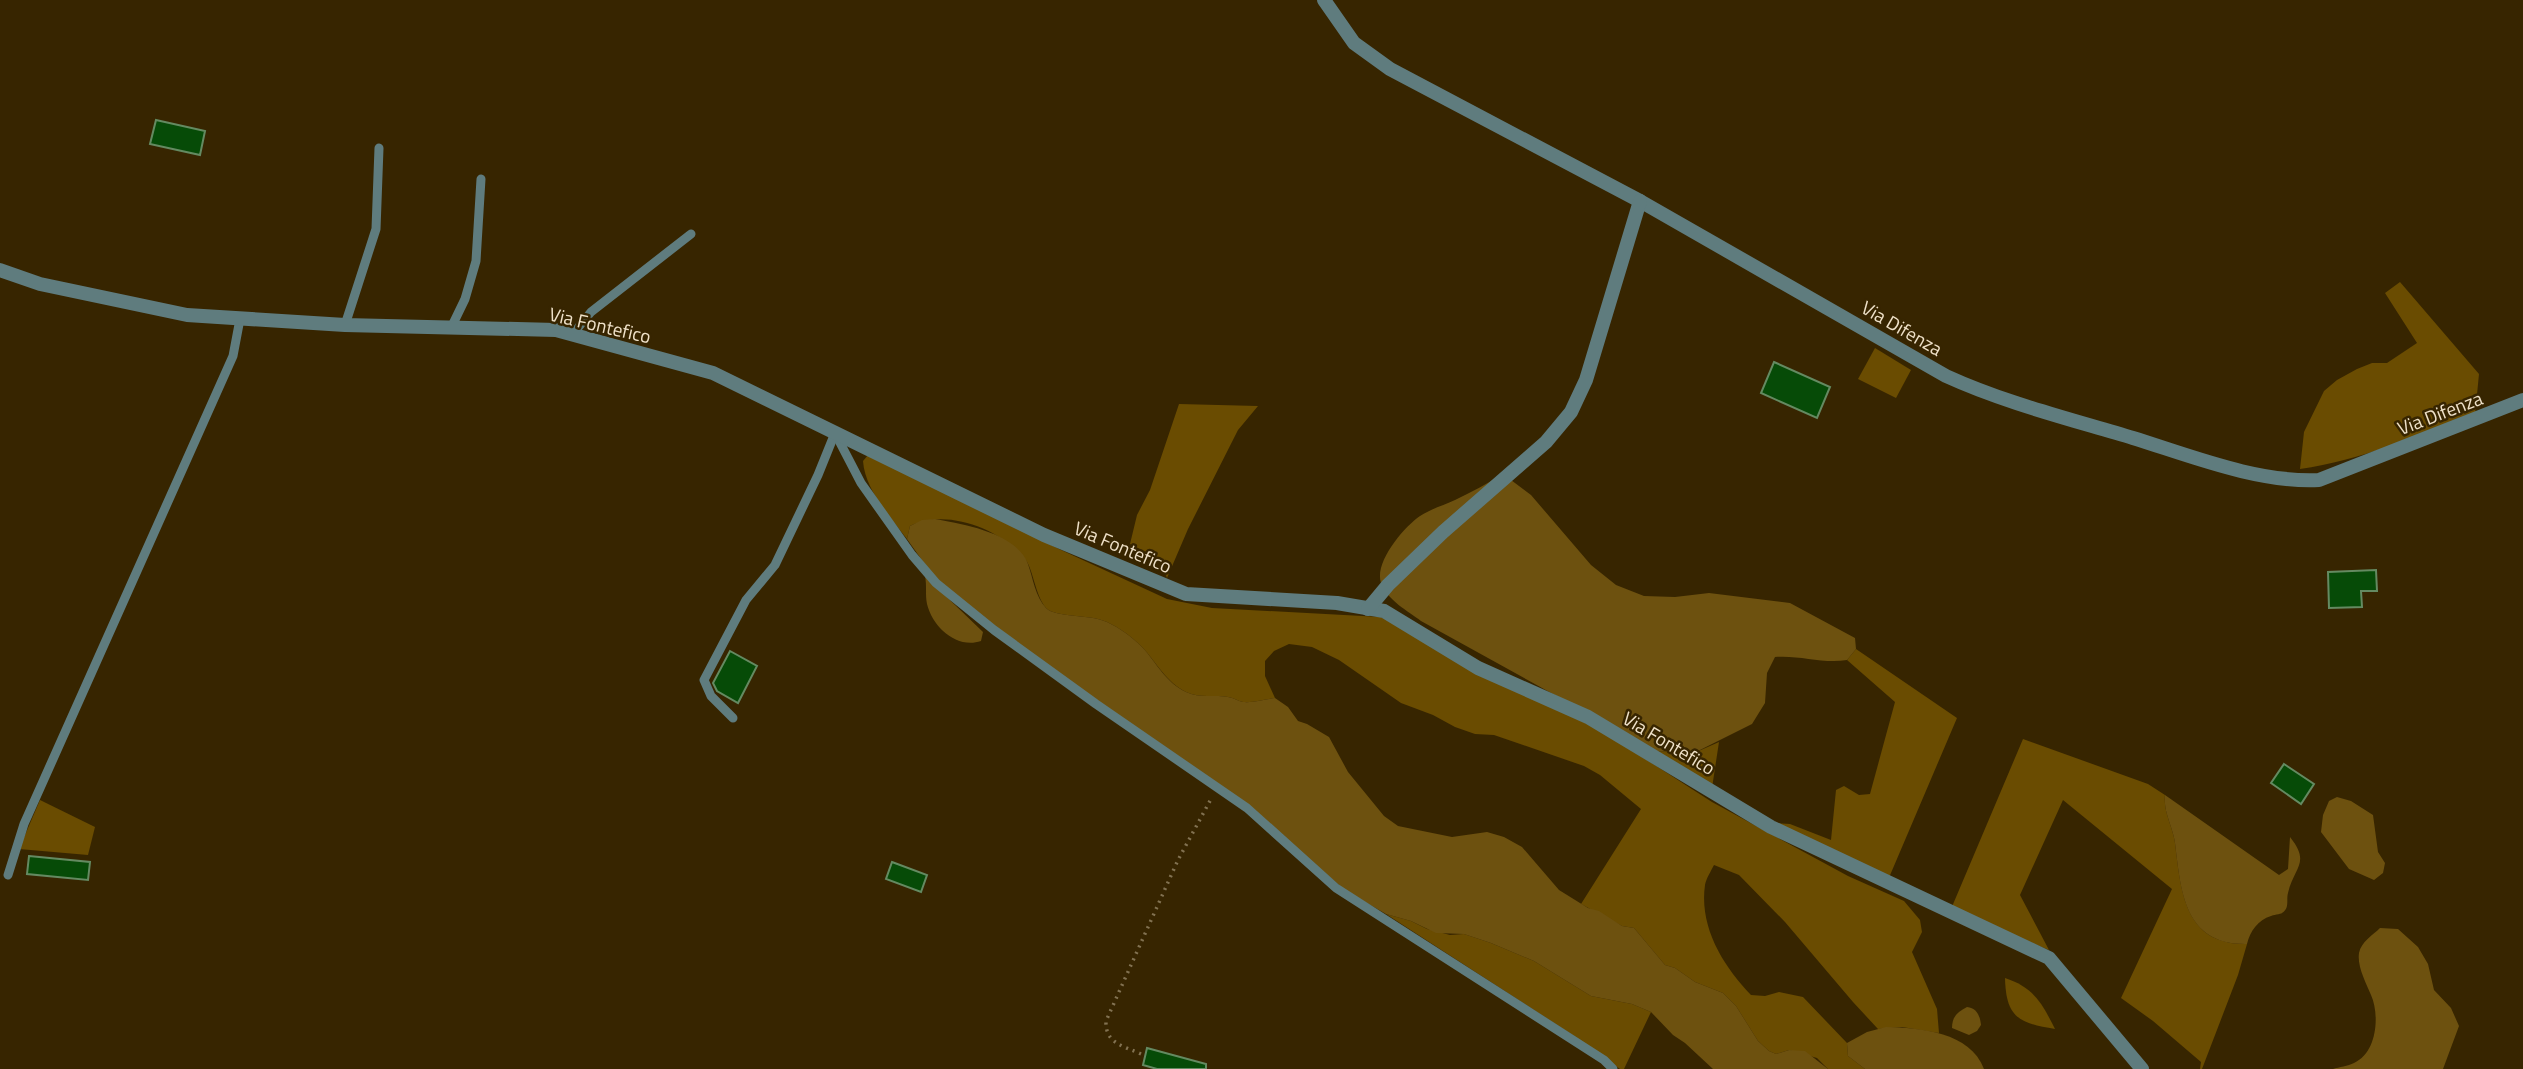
<svg xmlns="http://www.w3.org/2000/svg" width="2523" height="1069" font-family="'Titillium Web',sans-serif">
<rect width="100%" height="100%" fill="#372500"/>
<g fill="#6a4c01">
<path d="M2400 282 2479 374 2475 415C2418 436 2361 460 2300 469L2304 432 2324 391 2337 380 2357 369 2372 363H2387L2417 343 2385 293Z"/>
<path d="M1875 348 1911 370 1896 398 1858 379Z"/>
<path d="M1179 404 1258 406 1238 430 1188 529 1167 578 1159 559 1130 544 1137 515 1150 490Z"/>
<path d="M868 455 1059 549 1167 599 1212 608 1381 617 1403 628 1485 677 1599 729 1712 802 1848 876 1904 901 1920 920 1922 932 1912 952 1937 1009 1939 1033 1902 1027 1878 1029 1853 1002 1785 922 1739 875 1714 865C1711 871 1706 879 1705 885 1699 927 1723 966 1751 995L1765 996 1779 992 1803 997 1847 1043 1848 1056 1865 1069H1828L1817 1058 1789 1050 1776 1054 1769 1051 1758 1041 1736 1006 1723 993 1695 982 1675 968 1665 965 1634 928 1622 926 1581 904 1641 809 1600 775 1584 766 1494 735 1475 734 1455 727 1433 715 1401 703 1339 660 1312 647 1289 644 1274 651 1265 661V676L1275 698C1265 699 1254 703 1243 702 1238 701 1234 698 1228 697 1214 694 1200 699 1186 692 1166 682 1157 663 1142 647 1132 637 1120 628 1107 622 1090 614 1056 618 1046 608 1035 595 1033 568 1025 559 1000 529 947 508 910 526L907 539C890 517 865 490 863 461Z"/>
<path d="M1856 649 1957 718 1888 880 1776 823 1790 824 1831 840 1836 790 1844 786 1859 795 1870 794 1895 702 1847 660Z"/>
<path d="M2023 739 2148 784 2165 795C2163 812 2173 827 2175 843 2181 891 2184 945 2247 944L2238 975 2202 1069H2200L2201 1062 2153 1021 2121 998 2172 889 2063 800 2020 895 2049 950 1951 909Z"/>
<path d="M1719 742 1712 788 1656 751 1694 753Z"/>
<path d="M40 800 95 827 88 855 19 849Z"/>
<path d="M1386 914 1411 921 1427 929 1450 935 1464 934 1491 943 1534 961 1591 996 1632 1004 1651 1012 1624 1069H1620L1571 1034Z"/>
<path d="M2005 978C2033 987 2042 1003 2055 1029 2018 1023 2006 1017 2005 978Z"/>
</g>
<g fill="#6d510f">
<path d="M1503 474 1531 495 1591 565 1616 585 1644 596 1675 597 1709 593 1790 603 1855 638 1856 649 1847 660C1823 664 1800 655 1775 657L1767 673 1765 703 1752 724 1694 753 1656 751 1421 621C1408 611 1387 600 1381 583 1374 562 1404 527 1420 516 1431 509 1444 505 1455 500 1472 492 1488 483 1503 474Z"/>
<path d="M935 519C963 524 1017 533 1028 564 1033 578 1035 596 1046 608 1056 618 1090 614 1107 622 1120 628 1132 637 1142 647 1157 663 1165 682 1186 692 1200 699 1214 694 1228 697 1234 698 1238 701 1243 702 1254 703 1265 699 1275 698L1288 707 1298 721 1307 724 1329 737 1348 772 1384 816 1398 826 1452 837 1487 832 1504 837 1522 847 1559 890 1588 908 1599 911 1622 926 1634 928 1665 965 1675 968 1695 982 1723 993 1736 1006 1758 1041 1769 1051 1776 1054 1789 1050 1805 1051 1828 1069H1713L1685 1043 1673 1035 1651 1012 1632 1004 1591 996 1534 961 1491 943 1464 934 1436 933 1411 921 1386 914 1346 891 1247 806 1101 705 939 584 907 539 910 526 922 520Z"/>
<path d="M925 576 983 632 981 641C957 649 933 628 927 604 925 595 927 586 925 576Z"/>
<path d="M2165 795 2279 875 2288 869 2290 837C2311 863 2294 867 2288 893 2286 900 2290 908 2282 913 2281 914 2272 915 2271 916 2258 920 2250 931 2247 944 2184 945 2181 892 2175 843 2173 827 2163 812 2165 795Z"/>
<path d="M2337 797 2351 801 2373 815 2378 852 2385 863 2383 873 2374 880 2349 869 2321 832 2323 815 2329 801Z"/>
<path d="M2380 928 2398 929 2418 947 2428 964 2434 990 2451 1008 2459 1026 2443 1069H2333C2339 1067 2348 1066 2354 1063 2377 1053 2380 1015 2371 995 2366 983 2357 966 2359 953 2361 942 2373 935 2380 928Z"/>
<path d="M1967 1007C1977 1008 1980 1016 1981 1025L1977 1031 1969 1035 1952 1028C1952 1017 1957 1012 1967 1007Z"/>
<path d="M1886 1027C1921 1028 1970 1032 1984 1069H1865L1848 1056 1847 1043 1867 1032Z"/>
</g>
<g fill="#064b07" stroke="#648a61" stroke-width="2">
<path d="M156 120 205 131 200 155 150 144Z"/>
<path d="M1774 362 1830 387 1817 418 1761 393Z"/>
<path d="M2376 570 2377 591H2361L2362 607 2329 608 2328 572Z"/>
<path d="M730 651 757 666 738 703 717 691 713 683Z"/>
<path d="M2284 764 2314 784 2301 804 2271 783Z"/>
<path d="M29 856 90 862 88 880 27 874Z"/>
<path d="M892 862 927 875 921 892 886 879Z"/>
<path d="M1147 1048 1206 1064V1069H1157L1143 1065Z"/>
</g>
<g fill="none" stroke-linecap="round" stroke-linejoin="round">
<path stroke="#827251" stroke-width="3.5" stroke-dasharray="2 5" stroke-linecap="butt" d="M1141 1054C1123 1046 1105 1043 1106 1021L1178 860 1211 799"/>
<g stroke="#5f7c7e" stroke-width="9">
<path d="M345 325 376 229 379 148"/>
<path d="M451 328 465 299 476 261 481 179"/>
<path d="M572 335 591 312 691 234"/>
<path d="M835 433 861 483 912 555 936 583 994 630 1096 704 1247 808 1336 888 1604 1060 1613 1069"/>
<path d="M733 718 711 696 704 680 746 600 775 565 818 475 835 433"/>
<path d="M8 875 24 824 233 356 240 319"/>
</g>
<g stroke="#5f7c7e" stroke-width="14">
<path d="M1324 0 1354 43 1390 69 1640 201 1946 376C2005 403 2070 419 2133 438 2191 456 2258 483 2319 480L2523 400"/>
<path d="M0 270 40 284 187 315 345 325 556 330 713 373 1044 535 1186 594 1337 603 1384 611 1478 668 1588 717 1771 827 2049 958 2142 1069"/>
<path d="M1368 609 1388 585 1443 532 1546 442 1571 412 1586 380 1640 201"/>
</g>
</g>
<g text-anchor="middle" stroke-width="5" stroke-linejoin="round" paint-order="stroke">
<g font-size="19" fill="#efe1c8" stroke="#372500">
<text transform="translate(600 325) rotate(13)" y="7">Via Fontefico</text>
<text transform="translate(1902 328) rotate(30)" y="7">Via Difenza</text>
<text transform="translate(2440 413) rotate(-21)" y="7">Via Difenza</text>
<text transform="translate(1123 547) rotate(23)" y="7">Via Fontefico</text>
<text transform="translate(1669 743) rotate(31)" y="7">Via Fontefico</text>
</g>
</g>
</svg>
